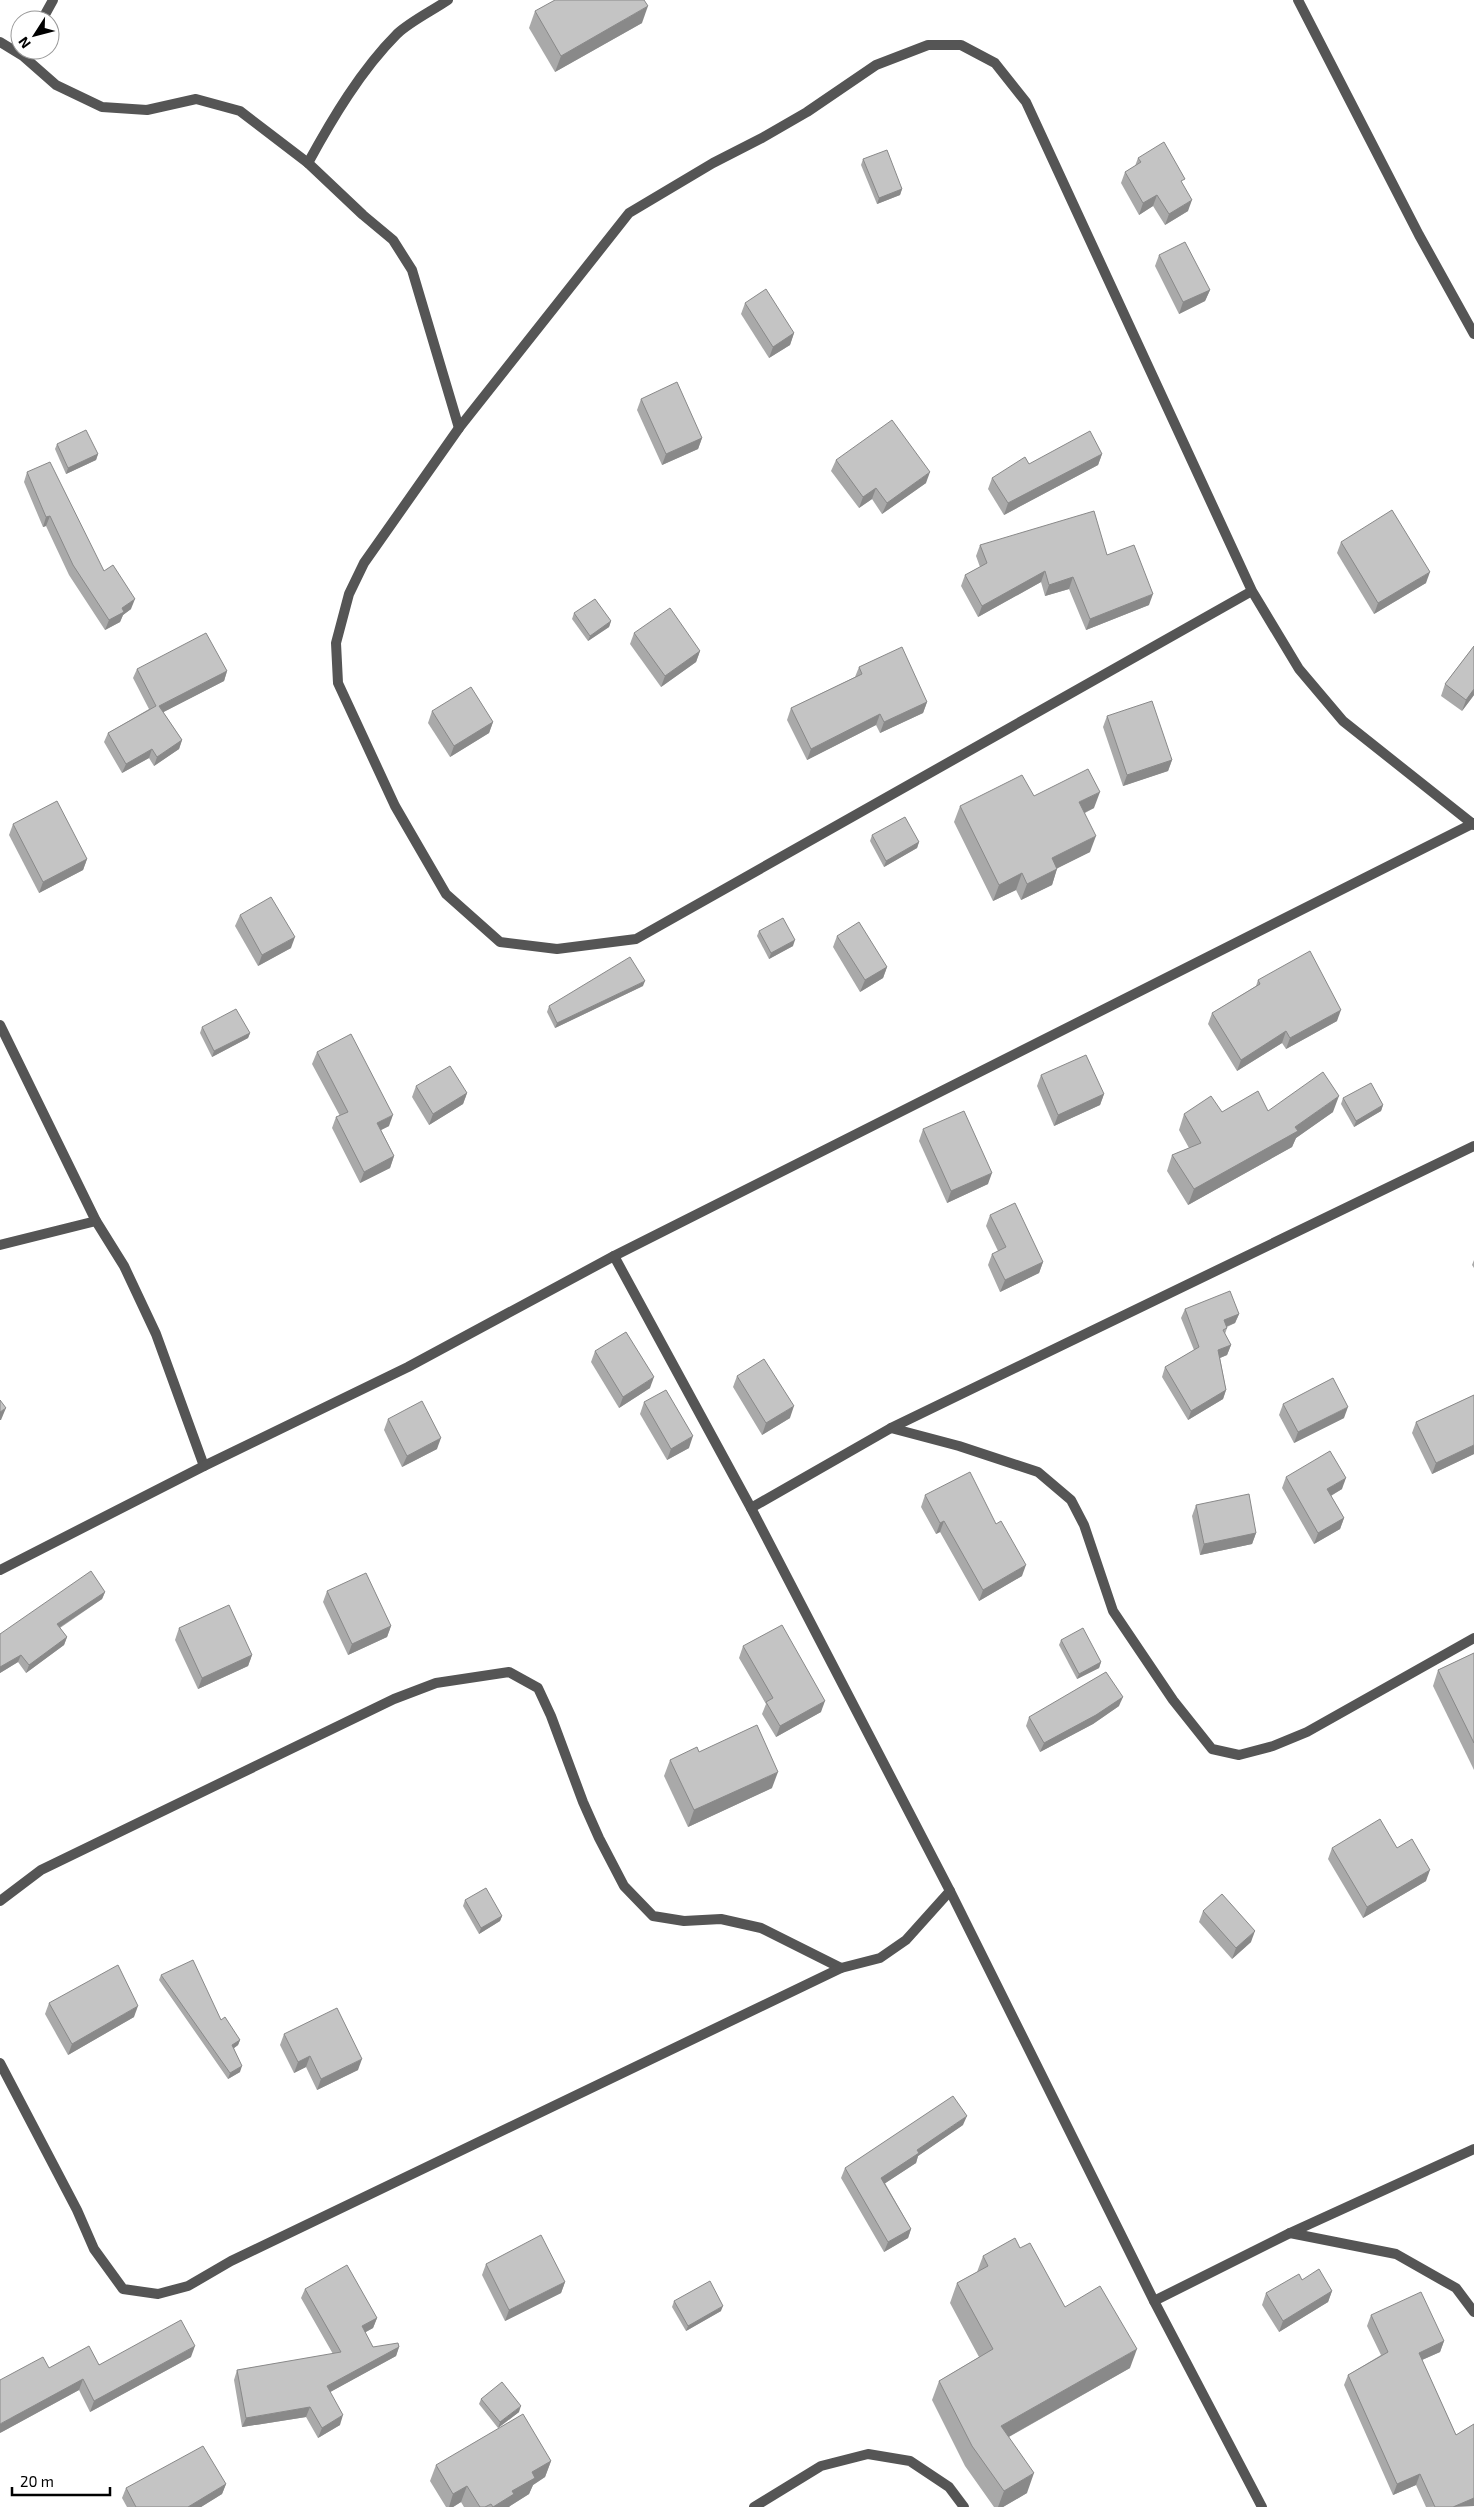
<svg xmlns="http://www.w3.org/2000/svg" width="1474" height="2507" font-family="'Exo 2',sans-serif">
<rect width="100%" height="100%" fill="#fff"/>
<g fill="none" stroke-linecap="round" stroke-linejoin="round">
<g stroke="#555" stroke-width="10">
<path d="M1298 0 1419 235 1474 334"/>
<path d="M42 20 53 0"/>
<path d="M0 42 23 56 56 85 102 107 147 110 196 99 240 111 308 163 363 215 393 240 412 270 459 428"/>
<path d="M308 163C332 119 361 70 397 34 411 21 432 11 448 0"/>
<path d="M1252 591 636 939 557 949 500 942 446 894 395 806 338 683 336 643 349 594 364 563 459 428 629 213 713 163 762 138 807 112 876 65 928 45H961L995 63 1026 102 1252 591 1299 669 1343 721 1474 825"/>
<path d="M0 1025 96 1221 124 1266 156 1334 204 1466"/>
<path d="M0 1245 96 1221"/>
<path d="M614 1256 751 1508 950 1891 1154 2301 1262 2507"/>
<path d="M891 1428 959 1446 1038 1472 1071 1500 1084 1525 1113 1611 1173 1700 1212 1749 1239 1755 1273 1746 1307 1732 1474 1638"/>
<path d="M751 1508 891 1428 1474 1146"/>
<path d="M0 1570 204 1466 408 1367 614 1256 1474 823"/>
<path d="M0 1901 41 1870 394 1699 436 1683 509 1672 538 1688 551 1716 583 1802 599 1838 624 1886 653 1916 684 1921 721 1919 761 1928 841 1968"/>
<path d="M0 2063 77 2210 94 2249 123 2289 158 2294 188 2286 231 2261 841 1968 880 1958 906 1940 950 1891"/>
<path d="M1290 2233 1396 2254 1456 2288 1474 2312"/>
<path d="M1154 2301 1290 2233 1474 2149"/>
<path d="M754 2507 821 2466 868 2454 910 2461 949 2487 964 2507"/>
</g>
</g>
<g fill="#a9a9a9">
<path d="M535 11 642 23 555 72 529 28Z"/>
<path d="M1138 158 1188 211 1165 225 1153 206 1139 215 1121 183 1125 172 1135 166Z"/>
<path d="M863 159 902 189 900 195 877 204 861 165Z"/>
<path d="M1159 255 1210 290 1205 301 1179 314 1155 266Z"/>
<path d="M745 303 794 333 790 345 769 358 741 314Z"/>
<path d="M641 399 702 438 698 449 662 465 637 410Z"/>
<path d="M57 444 98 454 96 460 66 474 55 449Z"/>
<path d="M1102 454 1098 465 1004 515 988 489 992 478 1029 464Z"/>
<path d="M836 460 926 483 882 514 872 499 859 508 831 471Z"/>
<path d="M27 472 104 571 131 609 123 615 120 622 105 630 69 575 46 526 43 527 24 482Z"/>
<path d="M1341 542 1426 583 1374 614 1337 553Z"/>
<path d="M980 545 1107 555 1149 605 1086 630 1069 589 1045 596 1041 582 978 617 961 586 965 575 980 567 976 556Z"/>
<path d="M574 613 611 621 609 627 588 641 572 619Z"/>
<path d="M634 633 700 651 696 662 661 687 630 644Z"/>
<path d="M1474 646V695L1462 711 1441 696 1445 684Z"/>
<path d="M859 667 927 702 923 713 880 733 876 725 807 760 787 720 791 708 855 677Z"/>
<path d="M137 669 227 671 224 681 163 712 182 740 179 749 154 766 149 758 122 773 104 742 108 733 149 709 133 678Z"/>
<path d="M432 711 493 722 489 733 450 757 428 723Z"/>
<path d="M1107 716 1172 760 1168 771 1123 786 1103 727Z"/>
<path d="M1034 796 1094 808 1085 813 1090 852 1057 868 1052 885 1021 900 1016 890 993 901 954 822 960 806Z"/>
<path d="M13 824 87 859 83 870 39 893 9 835Z"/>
<path d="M872 835 919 842 917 848 884 867 870 841Z"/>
<path d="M240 915 291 948 258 966 235 926Z"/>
<path d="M759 931 793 946 769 959 757 936Z"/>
<path d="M837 936 887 967 883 978 860 992 833 947Z"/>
<path d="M1258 980 1337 1021 1286 1049 1282 1043 1237 1071 1208 1024 1212 1013 1256 986Z"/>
<path d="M643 986 555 1028 547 1012 549 1006Z"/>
<path d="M202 1027 250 1033 248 1038 212 1057 200 1033Z"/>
<path d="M317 1052 389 1126 381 1130 394 1156 390 1168 360 1183 332 1128 336 1117 340 1116 312 1064Z"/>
<path d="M1041 1075 1104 1094 1100 1105 1054 1126 1037 1086Z"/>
<path d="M416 1086 467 1093 463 1104 429 1125 412 1097Z"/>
<path d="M1343 1098 1383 1105 1381 1111 1354 1127 1341 1104Z"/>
<path d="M1268 1111 1333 1112 1296 1138 1292 1147 1188 1205 1167 1171 1172 1155 1189 1148 1179 1130 1184 1114 1222 1112Z"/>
<path d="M923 1129 988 1184 947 1203 919 1141Z"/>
<path d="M990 1215 1043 1262 1039 1273 1000 1292 988 1265 992 1254 998 1251 986 1226Z"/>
<path d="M1474 1260V1268L1472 1265Z"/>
<path d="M1185 1309 1239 1314 1235 1323 1227 1327V1328L1225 1334 1231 1345 1227 1355 1220 1358 1226 1390 1223 1399 1188 1420 1162 1377 1165 1367 1194 1350 1181 1318Z"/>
<path d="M595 1351 650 1388 619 1408 591 1362Z"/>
<path d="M737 1376 790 1418 762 1435 733 1387Z"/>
<path d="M1474 1395V1454L1432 1474 1412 1433 1416 1422Z"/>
<path d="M644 1402 689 1448 667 1460 640 1414Z"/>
<path d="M1283 1404 1344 1418 1294 1443 1279 1415Z"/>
<path d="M388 1419 437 1449 402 1467 384 1430Z"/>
<path d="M1286 1477 1342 1489 1331 1496 1344 1518 1340 1529 1314 1544 1282 1488Z"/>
<path d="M925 1495 1022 1576 979 1601 940 1532 936 1534 921 1507Z"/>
<path d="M1196 1505 1256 1533 1252 1544 1200 1555 1192 1516Z"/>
<path d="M327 1591 391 1626 387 1637 348 1655 323 1602Z"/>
<path d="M105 1592 102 1599 60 1628 67 1637 64 1645 26 1673 18 1662 0 1673V1634Z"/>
<path d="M179 1628 252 1655 248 1666 198 1689 175 1640Z"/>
<path d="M1061 1640 1101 1662 1099 1668 1077 1679 1059 1645Z"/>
<path d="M743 1646 821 1712 776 1737 762 1714 766 1704 739 1658Z"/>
<path d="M1474 1653V1770L1433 1686 1438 1670Z"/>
<path d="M1119 1706 1093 1724 1040 1752 1026 1726 1029 1717Z"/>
<path d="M699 1752 772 1788 688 1827 664 1776 670 1760Z"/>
<path d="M1332 1848H1397L1426 1881 1363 1918 1328 1859Z"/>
<path d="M465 1900 502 1916 500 1921 479 1934 463 1906Z"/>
<path d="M1203 1911 1251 1942 1232 1959 1199 1922Z"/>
<path d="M161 1975 221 2020 240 2040 238 2045 234 2048 240 2072 228 2079 159 1980Z"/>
<path d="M49 2003 134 2017 68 2055 45 2014Z"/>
<path d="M284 2034 358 2070 317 2090 306 2067 294 2073 280 2045Z"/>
<path d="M963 2125 918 2156 916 2163 885 2183 911 2229 908 2238 884 2252 841 2178 845 2168Z"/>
<path d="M1020 2248 1065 2307 1130 2368 1009 2437 1027 2493 1003 2507H994L965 2466 932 2400 939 2381 979 2357 950 2303 957 2283 977 2272 983 2256Z"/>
<path d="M486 2264 565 2282 561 2293 505 2321 482 2275Z"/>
<path d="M1302 2280 1332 2291 1328 2302 1279 2332 1262 2305 1266 2293Z"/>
<path d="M305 2289 377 2318 373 2328 365 2332 373 2347H399L396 2356 330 2392 340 2425 318 2438 306 2417 242 2427 234 2380 237 2370 333 2354 301 2298Z"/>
<path d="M674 2301 721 2311 686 2331 672 2307Z"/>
<path d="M1371 2315 1444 2341 1440 2352 1422 2360 1456 2435 1474 2424V2506L1426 2507 1416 2485 1393 2495 1344 2385 1348 2375 1381 2355 1367 2326Z"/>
<path d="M191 2357 90 2412 79 2390 0 2433 49 2368Z"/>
<path d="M481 2399 519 2412 498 2428 479 2404Z"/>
<path d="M551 2461 545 2477 533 2485 529 2494 510 2506 509 2507H464L461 2502 453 2507H446L430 2481 436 2465Z"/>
<path d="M226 2484 222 2494 201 2507H127L122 2498 126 2488Z"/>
</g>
<g fill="#898989">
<path d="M648 6 642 23 555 72 561 56Z"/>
<path d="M902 189 900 195 877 204 879 198Z"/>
<path d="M1157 195 1153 206 1139 215 1143 203Z"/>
<path d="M1192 200 1188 211 1165 225 1169 214Z"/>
<path d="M1210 290 1205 301 1179 314 1183 302Z"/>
<path d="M794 333 790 345 769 358 773 347Z"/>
<path d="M702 438 698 449 662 465 666 454Z"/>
<path d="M98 454 96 460 66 474 68 468Z"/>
<path d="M1102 454 1098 465 1004 515 1008 503Z"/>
<path d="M930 472 926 483 882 514 887 503Z"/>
<path d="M876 488 872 499 859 508 863 497Z"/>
<path d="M50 516 46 526 43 527 46 517Z"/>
<path d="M1045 571 1041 582 978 617 982 606Z"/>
<path d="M1430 572 1426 583 1374 614 1378 603Z"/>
<path d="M1073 577 1069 589 1045 596 1049 585Z"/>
<path d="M1153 594 1149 605 1086 630 1090 619Z"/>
<path d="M135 599 131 609 123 615 120 622 105 630 109 620 122 608Z"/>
<path d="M611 621 609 627 588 641 590 636Z"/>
<path d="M700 651 696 662 661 687 665 676Z"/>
<path d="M227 671 224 681 156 716 159 706Z"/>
<path d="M1474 689V695L1462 711 1466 700Z"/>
<path d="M927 702 923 713 880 733 884 722Z"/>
<path d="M880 714 876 725 807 760 811 749Z"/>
<path d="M493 722 489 733 450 757 454 746Z"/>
<path d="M182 740 179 749 154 766 157 757Z"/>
<path d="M152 749 149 758 122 773 126 764Z"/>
<path d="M1172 760 1168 771 1123 786 1127 775Z"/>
<path d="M1100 792 1094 808 1073 818 1079 802Z"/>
<path d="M1096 836 1090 852 1046 874 1052 858Z"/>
<path d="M919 842 917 848 884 867 886 861Z"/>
<path d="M87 859 83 870 39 893 43 882Z"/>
<path d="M1057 869 1052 885 1021 900 1027 884Z"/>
<path d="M1022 873 1016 890 993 901 999 885Z"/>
<path d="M295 937 291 948 258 966 262 955Z"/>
<path d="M795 940 793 946 769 959 771 953Z"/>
<path d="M887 967 883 978 860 992 865 980Z"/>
<path d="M645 981 643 986 555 1028 557 1023Z"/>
<path d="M1341 1010 1337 1021 1286 1049 1290 1038Z"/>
<path d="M1286 1031 1282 1043 1237 1071 1241 1060Z"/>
<path d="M250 1033 248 1038 212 1057 214 1051Z"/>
<path d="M467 1093 463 1104 429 1125 433 1114Z"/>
<path d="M1104 1094 1100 1105 1054 1126 1058 1115Z"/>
<path d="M1339 1096 1333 1112 1296 1138 1292 1147 1188 1205 1194 1189 1295 1127Z"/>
<path d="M1383 1105 1381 1111 1354 1127 1356 1121Z"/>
<path d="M393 1115 389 1126 373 1134 377 1123Z"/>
<path d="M394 1156 390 1168 360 1183 364 1172Z"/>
<path d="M992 1173 988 1184 947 1203 951 1191Z"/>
<path d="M1043 1262 1039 1273 1000 1292 1005 1280Z"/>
<path d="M1239 1314 1235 1323 1220 1329 1224 1320Z"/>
<path d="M1231 1345 1227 1355 1215 1360 1218 1350Z"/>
<path d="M654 1377 650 1388 619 1408 623 1397Z"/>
<path d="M1226 1390 1223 1399 1188 1420 1191 1411Z"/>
<path d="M794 1406 790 1418 762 1435 766 1423Z"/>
<path d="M1348 1407 1344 1418 1294 1443 1298 1432Z"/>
<path d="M6 1408 1 1420H0V1412Z"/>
<path d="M693 1436 689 1448 667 1460 671 1449Z"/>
<path d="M441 1438 437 1449 402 1467 407 1456Z"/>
<path d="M1474 1445V1454L1432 1474 1436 1463Z"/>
<path d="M1346 1478 1342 1489 1323 1500 1327 1489Z"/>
<path d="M1344 1518 1340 1529 1314 1544 1318 1533Z"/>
<path d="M944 1521 940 1532 936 1534 940 1523Z"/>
<path d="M1256 1533 1252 1544 1200 1555 1204 1544Z"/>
<path d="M1026 1565 1022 1576 979 1601 983 1590Z"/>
<path d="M105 1592 102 1599 54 1631 57 1624Z"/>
<path d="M391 1626 387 1637 348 1655 352 1644Z"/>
<path d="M67 1637 64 1645 26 1673 29 1665Z"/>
<path d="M21 1655 18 1662 0 1673V1667Z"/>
<path d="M252 1655 248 1666 198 1689 202 1678Z"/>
<path d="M1101 1662 1099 1668 1077 1679 1079 1674Z"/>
<path d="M1123 1697 1119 1706 1093 1724 1040 1752 1044 1743Z"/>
<path d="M825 1701 821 1712 776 1737 780 1726Z"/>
<path d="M778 1772 772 1788 688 1827 694 1810Z"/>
<path d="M1430 1870 1426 1881 1363 1918 1367 1907Z"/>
<path d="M502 1916 500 1921 479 1934 481 1928Z"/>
<path d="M1255 1931 1251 1942 1232 1959 1236 1948Z"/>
<path d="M138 2006 134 2017 68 2055 72 2044Z"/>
<path d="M240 2040 238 2045 230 2051 232 2045Z"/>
<path d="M310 2056 306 2067 294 2073 298 2062Z"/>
<path d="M362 2059 358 2070 317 2090 321 2079Z"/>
<path d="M242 2066 240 2072 228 2079 230 2073Z"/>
<path d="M967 2116 963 2125 918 2156 916 2163 878 2188 881 2178 917 2150Z"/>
<path d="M911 2229 908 2238 884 2252 888 2242Z"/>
<path d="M565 2282 561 2293 505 2321 509 2310Z"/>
<path d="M1332 2291 1328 2302 1279 2332 1283 2321Z"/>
<path d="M723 2306 721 2311 686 2331 688 2326Z"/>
<path d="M377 2318 373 2328 359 2336 362 2326Z"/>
<path d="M1444 2341 1440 2352 1415 2363 1419 2353Z"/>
<path d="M195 2346 191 2357 90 2412 94 2401Z"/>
<path d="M399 2347 396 2356 323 2396 327 2386Z"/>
<path d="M1137 2349 1130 2368 994 2445 1001 2426Z"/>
<path d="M83 2379 79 2390 0 2433V2424Z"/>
<path d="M521 2406 519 2412 498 2428 500 2422Z"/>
<path d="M310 2407 306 2417 242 2427 246 2418Z"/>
<path d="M343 2415 340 2425 318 2438 322 2428Z"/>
<path d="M551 2461 545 2477 533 2485 529 2494 510 2506 509 2507H493L512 2491 532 2472Z"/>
<path d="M1034 2473 1027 2493 1003 2507H998L1004 2491Z"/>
<path d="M1420 2474 1416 2485 1393 2495 1397 2484Z"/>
<path d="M226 2484 222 2494 201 2507H188Z"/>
<path d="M467 2486 461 2502 453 2507H449L453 2494Z"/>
<path d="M1474 2498V2506L1453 2507Z"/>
</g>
<g fill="#c4c4c4" stroke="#898989">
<path d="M555 0H644L648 6 561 56 535 11Z"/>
<path d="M1164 142 1185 179 1181 181 1192 200 1169 214 1157 195 1143 203 1125 172 1141 162 1138 158Z"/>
<path d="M887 150 902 189 879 198 863 159Z"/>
<path d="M1185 242 1210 290 1183 302 1159 255Z"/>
<path d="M766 289 794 333 773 347 745 303Z"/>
<path d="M677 382 702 438 666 454 641 399Z"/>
<path d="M892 420 930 472 887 503 876 488 863 497 836 460Z"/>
<path d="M86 430 98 454 68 468 57 444Z"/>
<path d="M1090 431 1102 454 1008 503 992 478 1025 457 1029 464Z"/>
<path d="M50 462 104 571 113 565 135 599 122 608 124 612 109 620 73 565 50 516 46 517 27 472Z"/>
<path d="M1392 510 1430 572 1378 603 1341 542Z"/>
<path d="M1094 511 1107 555 1134 545 1153 594 1090 619 1073 577 1049 585 1045 571 982 606 965 575 987 563 980 545Z"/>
<path d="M595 599 611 621 590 636 574 613Z"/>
<path d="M670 608 700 651 665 676 634 633Z"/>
<path d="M206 633 227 671 159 706 182 740 157 757 152 749 126 764 108 733 156 706 137 669Z"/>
<path d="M1474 646V689L1466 700 1445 684Z"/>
<path d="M902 647 927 702 884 722 880 714 811 749 791 708 862 674 859 667Z"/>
<path d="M471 687 493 722 454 746 432 711Z"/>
<path d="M1152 701 1172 760 1127 775 1107 716Z"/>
<path d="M1088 769 1100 792 1079 802 1096 836 1052 858 1057 869 1027 884 1022 873 999 885 960 806 1022 775 1034 796Z"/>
<path d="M57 801 87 859 43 882 13 824Z"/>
<path d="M905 817 919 842 886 861 872 835Z"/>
<path d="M271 897 295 937 262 955 240 915Z"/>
<path d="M783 918 795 940 771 953 759 931Z"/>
<path d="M859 922 887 967 865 980 837 936Z"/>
<path d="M1310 951 1341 1010 1290 1038 1286 1031 1241 1060 1212 1013 1260 984 1258 980Z"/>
<path d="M630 957 645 981 557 1023 549 1006Z"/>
<path d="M236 1009 250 1033 214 1051 202 1027Z"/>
<path d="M351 1034 393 1115 377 1123 394 1156 364 1172 336 1117 348 1112 317 1052Z"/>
<path d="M1086 1055 1104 1094 1058 1115 1041 1075Z"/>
<path d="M450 1066 467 1093 433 1114 416 1086Z"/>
<path d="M1323 1072 1339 1096 1295 1127 1298 1131 1194 1189 1172 1155 1201 1143 1184 1114 1211 1096 1222 1112 1258 1091 1268 1111Z"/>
<path d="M1371 1083 1383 1105 1356 1121 1343 1098Z"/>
<path d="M964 1111 992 1173 951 1191 923 1129Z"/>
<path d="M1015 1203 1043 1262 1005 1280 992 1254 1006 1247 990 1215Z"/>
<path d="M1230 1291 1239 1314 1224 1320 1227 1328 1223 1330 1231 1345 1218 1350 1226 1390 1191 1411 1165 1367 1199 1347 1185 1309Z"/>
<path d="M626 1332 654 1377 623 1397 595 1351Z"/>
<path d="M764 1359 794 1406 766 1423 737 1376Z"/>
<path d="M1333 1378 1348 1407 1298 1432 1283 1404Z"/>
<path d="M666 1390 693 1436 671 1449 644 1402Z"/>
<path d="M1474 1395V1445L1436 1463 1416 1422Z"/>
<path d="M0 1400 6 1408 0 1412Z"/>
<path d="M422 1401 441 1438 407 1456 388 1419Z"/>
<path d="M1330 1451 1346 1478 1327 1489 1344 1518 1318 1533 1286 1477Z"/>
<path d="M970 1472 996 1524 1001 1521 1026 1565 983 1590 944 1521 940 1523 925 1495Z"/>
<path d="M1249 1494 1256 1533 1204 1544 1196 1505Z"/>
<path d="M91 1571 105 1592 57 1624 67 1637 29 1665 21 1655 0 1667V1634Z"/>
<path d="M366 1573 391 1626 352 1644 327 1591Z"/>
<path d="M229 1605 252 1655 202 1678 179 1628Z"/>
<path d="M782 1625 825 1701 780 1726 766 1702 773 1698 743 1646Z"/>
<path d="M1083 1628 1101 1662 1079 1674 1061 1640Z"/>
<path d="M1474 1653V1743L1438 1670Z"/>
<path d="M1106 1672 1123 1697 1096 1715 1044 1743 1029 1717Z"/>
<path d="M757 1725 778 1772 694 1810 670 1760 697 1747 699 1752Z"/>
<path d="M1380 1819 1397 1848 1412 1839 1430 1870 1367 1907 1332 1848Z"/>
<path d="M486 1888 502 1916 481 1928 465 1900Z"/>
<path d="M1222 1894 1255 1931 1236 1948 1203 1911Z"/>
<path d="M193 1960 221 2020 225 2017 240 2040 232 2045 242 2066 230 2073 161 1975Z"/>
<path d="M118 1965 138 2006 72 2044 49 2003Z"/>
<path d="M337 2008 362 2059 321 2079 310 2056 298 2062 284 2034Z"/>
<path d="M953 2096 967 2116 917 2150 919 2153 881 2178 911 2229 888 2242 845 2168Z"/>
<path d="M541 2235 565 2282 509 2310 486 2264Z"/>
<path d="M1015 2238 1020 2248 1030 2243 1065 2307 1100 2286 1137 2349 1001 2426 1034 2473 1004 2491 972 2446 939 2381 993 2349 957 2283 988 2266 983 2256Z"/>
<path d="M347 2265 377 2318 362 2326 373 2347 398 2343 399 2347 327 2386 343 2415 322 2428 310 2407 246 2418 237 2370 341 2352 305 2289Z"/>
<path d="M1319 2269 1332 2291 1283 2321 1266 2293 1299 2274 1302 2280Z"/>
<path d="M710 2281 723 2306 688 2326 674 2301Z"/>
<path d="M1421 2292 1444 2341 1419 2353 1456 2435 1474 2424V2498L1453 2507H1435L1420 2474 1397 2484 1348 2375 1388 2352 1371 2315Z"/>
<path d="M181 2320 195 2346 94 2401 83 2379 0 2424V2380L43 2357 49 2368 89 2346 99 2365Z"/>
<path d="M502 2382 521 2406 500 2422 481 2399Z"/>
<path d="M523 2414 551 2461 532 2472 535 2478 512 2491 514 2494 493 2507 491 2504 485 2507H480L467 2486 453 2494 436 2465Z"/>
<path d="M203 2446 226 2484 188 2507H136L126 2488Z"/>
</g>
<g transform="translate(35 35) rotate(234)"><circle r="24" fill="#ffffff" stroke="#999999"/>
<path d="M0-4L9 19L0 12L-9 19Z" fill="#000000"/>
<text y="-8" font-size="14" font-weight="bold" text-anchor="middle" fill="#000000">N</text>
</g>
<path d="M12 2487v8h98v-8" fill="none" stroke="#000000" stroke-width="2.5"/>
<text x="20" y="2487" font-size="15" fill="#000000" stroke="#ffffff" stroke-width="4" paint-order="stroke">20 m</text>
</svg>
